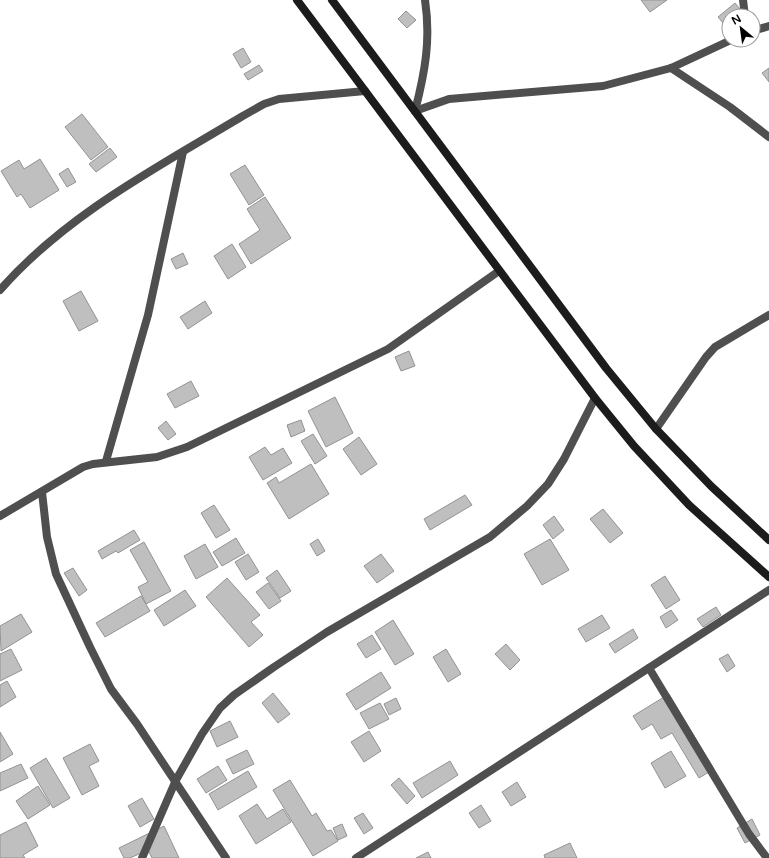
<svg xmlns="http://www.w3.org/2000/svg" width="769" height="858" font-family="'Varela Round',sans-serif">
<rect width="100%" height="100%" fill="#fff"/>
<g fill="#bfbfbf" stroke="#939393">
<path d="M641 0H667L650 12Z"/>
<path d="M735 3 745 15 729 16 728 29 718 17Z"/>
<path d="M406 11 416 20 407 28 398 19Z"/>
<path d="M243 48 251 62 241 68 233 54Z"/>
<path d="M259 65 263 71 248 80 244 74Z"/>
<path d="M769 68V82L762 73Z"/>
<path d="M82 114 108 147 91 160 65 127Z"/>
<path d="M110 148 117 157 96 172 89 164Z"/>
<path d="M40 159 59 190 30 208 21 194 17 197 1 171 19 160 24 169Z"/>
<path d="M245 165 264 195 249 205 230 174Z"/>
<path d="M68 168 76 182 67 187 59 174Z"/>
<path d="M265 197 291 238 251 264 239 244 260 230 247 209Z"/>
<path d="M232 244 246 267 228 279 214 256Z"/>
<path d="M183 253 188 264 176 269 171 259Z"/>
<path d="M81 291 98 321 79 331 63 301Z"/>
<path d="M205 301 212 313 188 329 180 317Z"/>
<path d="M409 351 415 366 401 371 395 357Z"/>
<path d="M191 381 199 396 175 408 167 394Z"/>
<path d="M335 397 353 433 326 447 308 411Z"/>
<path d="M301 420 305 431 291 437 287 425Z"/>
<path d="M166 421 176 434 168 440 158 428Z"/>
<path d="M313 434 327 456 315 464 301 441Z"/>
<path d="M359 437 377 464 361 475 343 449Z"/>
<path d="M265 447 271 455 283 448 292 463 263 480 249 457Z"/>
<path d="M311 464 329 494 289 519 267 483 276 477 279 483Z"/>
<path d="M465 495 472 505 430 530 424 519Z"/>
<path d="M214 505 230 530 216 538 201 513Z"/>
<path d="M603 509 623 533 610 543 590 519Z"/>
<path d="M554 516 564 530 553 539 543 525Z"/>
<path d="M134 530 140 540 118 553 116 551 102 559 98 551Z"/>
<path d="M236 538 245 553 222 566 213 552Z"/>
<path d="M318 539 325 551 317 556 310 544Z"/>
<path d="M550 539 569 570 542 585 524 554Z"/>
<path d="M144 542 171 591 146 604 138 587 148 582 130 550Z"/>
<path d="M205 544 218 567 196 579 184 556Z"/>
<path d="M248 554 259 572 246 580 235 562Z"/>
<path d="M381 554 394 571 377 583 364 566Z"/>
<path d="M73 568 87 590 79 596 64 573Z"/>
<path d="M277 570 291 591 280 598 266 578Z"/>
<path d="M665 576 680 600 666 609 651 585Z"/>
<path d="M227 578 260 615 251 622 263 635 249 647 206 597Z"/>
<path d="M268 583 281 601 269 609 256 592Z"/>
<path d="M185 590 196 606 164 626 154 610Z"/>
<path d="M141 596 150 611 105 637 96 623Z"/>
<path d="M716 607 721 615 703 627 697 619Z"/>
<path d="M671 610 678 620 666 628 660 617Z"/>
<path d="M21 614 32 632 1 651 0 626Z"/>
<path d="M602 615 610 628 586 642 578 629Z"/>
<path d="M393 620 414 654 395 665 375 632Z"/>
<path d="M633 629 638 638 615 653 609 644Z"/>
<path d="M372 635 381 649 366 658 357 644Z"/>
<path d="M506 644 520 660 510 670 495 654Z"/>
<path d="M11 649 22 670 0 681V654Z"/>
<path d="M446 649 461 674 448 682 433 657Z"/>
<path d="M728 654 735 666 727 672 719 659Z"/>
<path d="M381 672 391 688 356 710 346 694Z"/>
<path d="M7 681 16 697 0 707V685Z"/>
<path d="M273 693 290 714 278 723 262 703Z"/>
<path d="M669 694 714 769 699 778 672 733 661 739 652 724 642 730 633 716Z"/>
<path d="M396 698 401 709 389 715 384 704Z"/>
<path d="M380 703 389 719 369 729 360 713Z"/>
<path d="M230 721 238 737 217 747 210 731Z"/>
<path d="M369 731 381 751 364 762 351 742Z"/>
<path d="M0 732 13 754 0 762Z"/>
<path d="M90 744 99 761 89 766 99 786 82 795 63 758Z"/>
<path d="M247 750 254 764 233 774 226 760Z"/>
<path d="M671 751 686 776 665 788 651 763Z"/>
<path d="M46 758 70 798 53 808 30 768Z"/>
<path d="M450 761 458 775 422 798 413 783Z"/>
<path d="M21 764 28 778 0 791V773Z"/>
<path d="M218 766 227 780 206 793 197 779Z"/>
<path d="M248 771 257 787 218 810 209 794Z"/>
<path d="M399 778 415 796 407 804 391 785Z"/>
<path d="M290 780 312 816 316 813 327 831 331 830 338 841 313 856 273 790Z"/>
<path d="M517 782 526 797 511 806 502 792Z"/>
<path d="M38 786 50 805 28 819 16 801Z"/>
<path d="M142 798 154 819 140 827 128 806Z"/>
<path d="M257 804 267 819 283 809 291 822 256 844 239 816Z"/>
<path d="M481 805 491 821 479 828 469 813Z"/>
<path d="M363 813 373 828 364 834 354 818Z"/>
<path d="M752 819 760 835 745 843 737 828Z"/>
<path d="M26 822 38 846 23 855 25 858H0V835Z"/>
<path d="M342 824 347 836 338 840 333 828Z"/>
<path d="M164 826 179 858H152L148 850 130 858H124L119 848Z"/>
<path d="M570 843 577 858H545L544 855Z"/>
<path d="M428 852 431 858H416Z"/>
</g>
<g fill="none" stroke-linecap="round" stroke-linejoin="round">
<g stroke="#4f4f4f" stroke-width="8">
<path d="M743 0 745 16"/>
<path d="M753 31 769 26"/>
<path d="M671 68 730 107 769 137"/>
<path d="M415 111 449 99 603 86 671 68 731 40"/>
<path d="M415 111C425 72 431 40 425 0"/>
<path d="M0 290C66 215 156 168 241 117L264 104 279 99 365 91"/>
<path d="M656 429 706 357 715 347 769 315"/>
<path d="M106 461 148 315 183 152"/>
<path d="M42 492 47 537 56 574 90 647 111 689 137 724 226 858"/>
<path d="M0 516 83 467 93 464 157 457 187 447 388 349 499 271"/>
<path d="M649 668 749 834 767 858"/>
<path d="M142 858 176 780 202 734 220 708 234 695 274 667 327 632 490 537 527 506 548 484 564 459 595 398"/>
<path d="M356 858 769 590"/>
</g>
<g stroke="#1c1c1c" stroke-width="8">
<path d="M297 0 595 398 634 446 689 505 769 577"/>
<path d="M332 0 606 368 656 429 711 486 769 540"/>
</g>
</g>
<g transform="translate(741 28) rotate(331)"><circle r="19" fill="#ffffff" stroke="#999999"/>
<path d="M0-3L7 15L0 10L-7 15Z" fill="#000000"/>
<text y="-6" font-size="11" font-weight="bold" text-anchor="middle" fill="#000000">N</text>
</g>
</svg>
